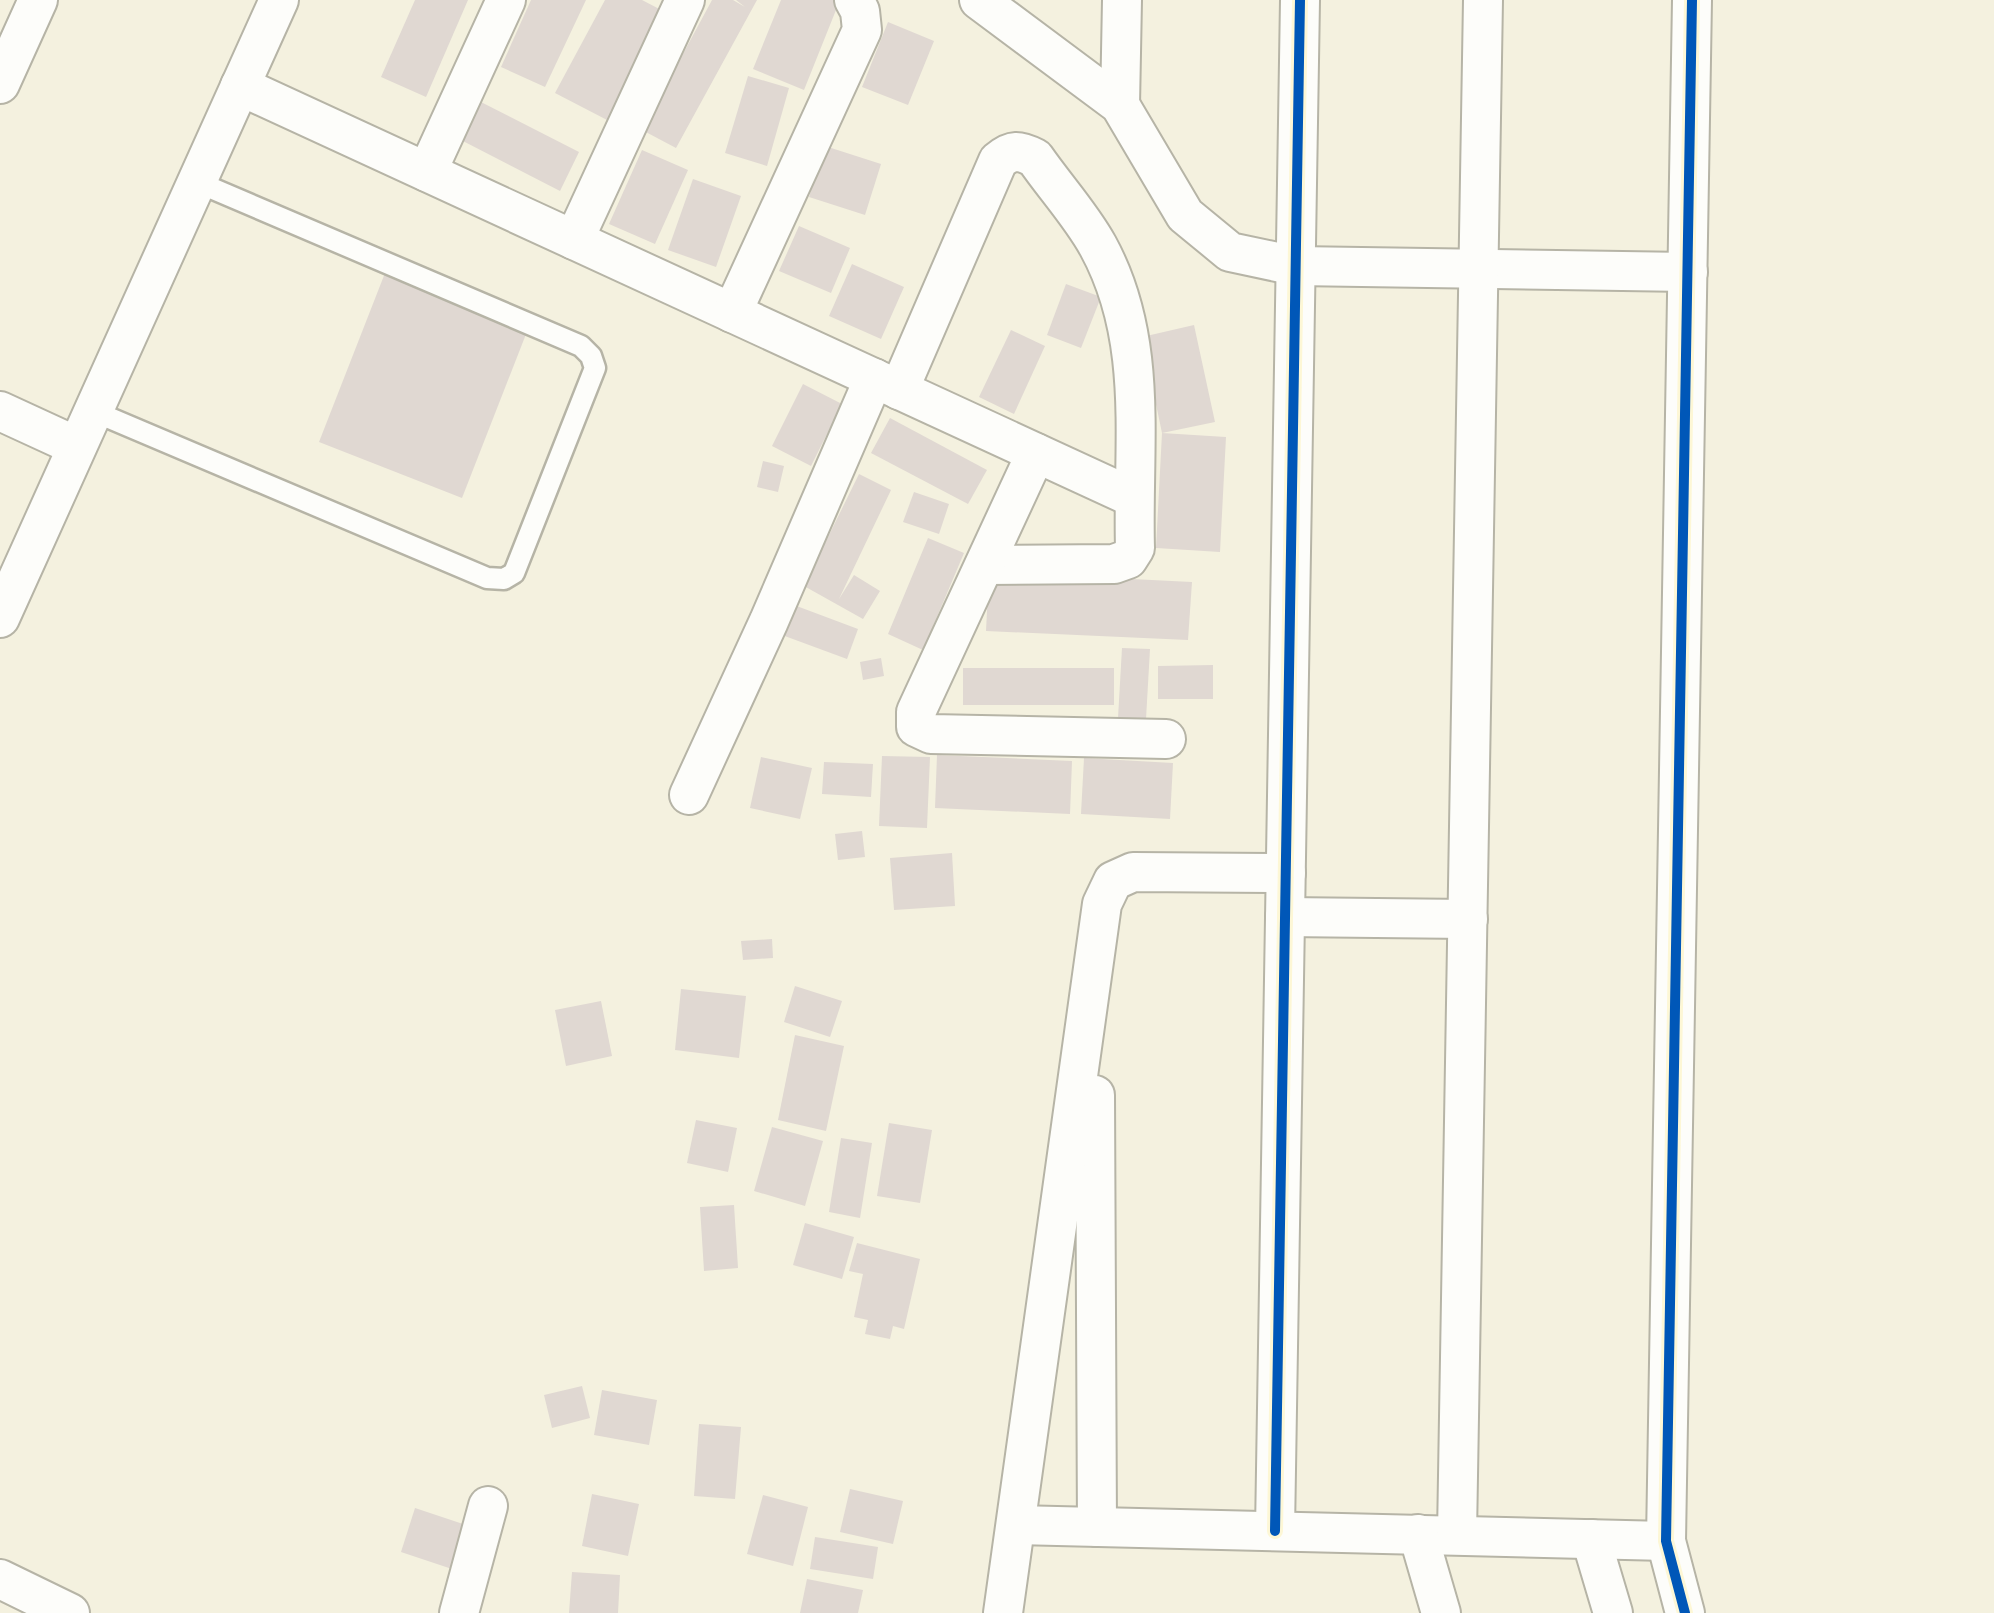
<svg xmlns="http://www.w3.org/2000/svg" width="1994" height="1613" font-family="Arial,sans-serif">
<rect width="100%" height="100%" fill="#f4f1df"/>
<g fill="#e0d8d2">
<path d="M415 0H468L426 97 381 77Z"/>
<path d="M531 0H586L545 87 501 67Z"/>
<path d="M605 0H642L667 13 609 121 555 93Z"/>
<path d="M712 0H733L745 7 736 0H757L676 148 642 130Z"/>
<path d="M781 0H840L804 90 753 69Z"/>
<path d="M888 22 934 41 908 105 862 87Z"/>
<path d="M748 76 789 88 767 166 725 153Z"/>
<path d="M479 101 579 152 560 191 459 139Z"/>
<path d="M825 146 881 164 865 215 809 197Z"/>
<path d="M642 150 688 170 655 244 609 224Z"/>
<path d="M693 179 741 196 716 267 668 250Z"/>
<path d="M799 226 850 248 831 293 779 271Z"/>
<path d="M852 264 904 287 881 339 829 316Z"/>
<path d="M385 273 528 329 462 498 319 442Z"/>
<path d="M1066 284 1101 297 1081 348 1047 335Z"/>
<path d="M1194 325 1215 422 1162 433 1226 437 1220 552 1156 548 1162 433 1142 337Z"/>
<path d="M1011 330 1045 346 1014 414 979 397Z"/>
<path d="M803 384 842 404 811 466 772 446Z"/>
<path d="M890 418 987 470 968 504 871 453Z"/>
<path d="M763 461 784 466 778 492 757 487Z"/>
<path d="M859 474 891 490 839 599 854 575 880 591 863 619 804 586Z"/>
<path d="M914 492 949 504 939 534 903 522Z"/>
<path d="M928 538 964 553 923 650 888 634Z"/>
<path d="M989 572 1192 582 1188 640 986 631Z"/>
<path d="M794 605 858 629 847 659 782 635Z"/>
<path d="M1122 648 1150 649 1146 719 1118 718Z"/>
<path d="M881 658 884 676 863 680 860 662Z"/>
<path d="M1213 665V699H1158V666Z"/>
<rect x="963" y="668" width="151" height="37"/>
<path d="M937 755 1072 761 1070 814 935 808Z"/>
<path d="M882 756 930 757 927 828 879 826Z"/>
<path d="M761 757 812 768 800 819 750 808Z"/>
<path d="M1084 758 1173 763 1170 819 1081 814Z"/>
<path d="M824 762 873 764 871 797 822 794Z"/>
<path d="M862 831 865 857 838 860 835 834Z"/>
<path d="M952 853 955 906 894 910 890 858Z"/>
<path d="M772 939 773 958 743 960 741 941Z"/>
<path d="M795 986 842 1001 830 1037 784 1022Z"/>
<path d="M681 989 746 996 739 1058 675 1050Z"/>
<path d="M601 1001 612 1056 566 1066 555 1010Z"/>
<path d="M795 1035 844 1046 826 1131 778 1120Z"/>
<path d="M696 1120 737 1128 728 1172 687 1163Z"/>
<path d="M889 1123 932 1130 920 1203 877 1196Z"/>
<path d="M772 1127 823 1141 805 1206 754 1191Z"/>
<path d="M841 1138 872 1143 860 1218 829 1212Z"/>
<path d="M734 1205 738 1268 704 1271 700 1207Z"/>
<path d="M805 1223 854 1237 842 1279 793 1265Z"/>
<path d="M857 1243 920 1259 904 1329 893 1326 890 1339 865 1334 868 1320 854 1317 863 1274 849 1271Z"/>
<path d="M582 1386 590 1418 552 1428 544 1395Z"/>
<path d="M602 1390 657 1400 649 1445 594 1435Z"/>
<path d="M699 1424 741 1427 735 1499 694 1496Z"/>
<path d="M850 1489 903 1501 893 1544 840 1532Z"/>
<path d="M592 1494 639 1504 628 1556 582 1546Z"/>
<path d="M763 1495 808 1507 793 1566 747 1554Z"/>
<path d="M415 1508 466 1525 452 1569 401 1552Z"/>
<path d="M815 1537 878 1547 873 1579 810 1569Z"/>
<path d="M572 1572 620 1575 618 1613H569Z"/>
<path d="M807 1579 863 1590 858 1613H800Z"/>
</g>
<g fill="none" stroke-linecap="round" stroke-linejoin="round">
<g stroke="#b6b4a6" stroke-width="25">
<path id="lane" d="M93 411 487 578 504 579 514 573 595 368 591 356 581 346 197 182"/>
</g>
<g stroke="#b6b4a6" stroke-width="42">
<g id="street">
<path d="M979 0 1120 105 1185 215 1230 252 1296 266 1688 272"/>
<path d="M0 84 38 0"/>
<path d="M240 86 1134 498"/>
<path d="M1120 105 1122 0"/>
<path d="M427 172 506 0"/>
<path d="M574 240 685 0"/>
<path d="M732 313 862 30 860 11 854 0"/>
<path d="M899 390 998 161C1012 149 1019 150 1035 158 1055 187 1081 215 1098 246 1150 341 1132 445 1135 548L1128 559 1114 564 986 565"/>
<path d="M0 411 76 446"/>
<path d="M1036 453 916 712V727L931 734 1166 739"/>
<path d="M0 618 279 0"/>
<path d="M689 795 769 621 874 378"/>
<path d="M1285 917 1468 919"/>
<path d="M1095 1095 1097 1527"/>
<path d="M1016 1525 1666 1541"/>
<path d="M1275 1531 1300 0"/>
<path d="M1418 1534 1441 1613"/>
<path d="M1457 1535 1483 0"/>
<path d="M1591 1539 1613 1613"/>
<path d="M0 1579 70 1613"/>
<path d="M459 1613 488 1506"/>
<path d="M1003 1613 1102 904 1113 881 1133 872 1286 873"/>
<path d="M1685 1613 1666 1541 1692 0"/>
</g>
</g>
<use href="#lane" stroke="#fdfdfa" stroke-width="20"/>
<use href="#street" stroke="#fdfdfa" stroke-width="38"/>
<g stroke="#fdf7d6" stroke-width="16">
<g id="cycleway">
<path d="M1275 1531 1300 0"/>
<path d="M1685 1613 1666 1541 1692 0"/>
</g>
</g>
<use href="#cycleway" stroke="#0057b8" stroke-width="10"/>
</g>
</svg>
